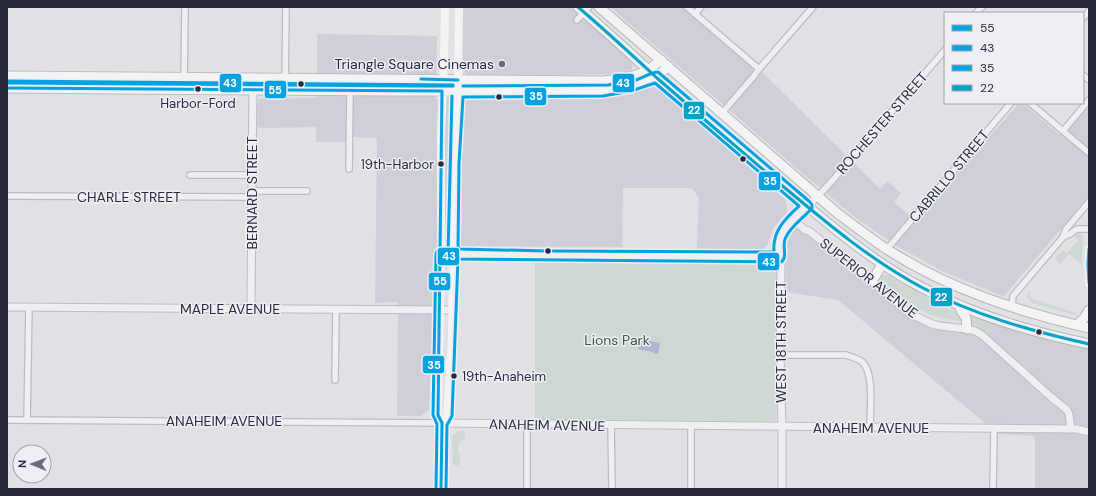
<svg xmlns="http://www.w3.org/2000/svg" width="1096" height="496" font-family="'DM Sans',sans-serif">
<rect width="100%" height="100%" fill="#e0e0e5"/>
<g fill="#cfcfd8">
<path d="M463 7H570L630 56 633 62 632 69 627 73 618 74 470 76 465 73 462 69Z"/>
<path d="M610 7H687L755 65 880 189 887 181 901 193 894 202 908 214 922 213 1019 103H1022L1060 135 1089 101V196L1004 296 1000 295 942 271 897 246 856 218 802 173Z"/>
<path d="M317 34 437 36 436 99 466 98 622 94 658 84 786 201 787 212 773 228 768 244 763 249H697L699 197 691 188H623L622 247 436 246 429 410 421 416H397L398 302 375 303 377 138 352 137 351 142H316V127L261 128 257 126 258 99 317 98Z"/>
<path d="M797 222 914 320 933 329 963 333 988 335 996 324 1089 348V489H1035V436L998 434 838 300 786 292 787 237Z"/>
</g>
<g fill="#ced7d1">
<path d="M1079 233 1082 234 1083 239 1081 264 1069 254 1060 264 1055 258 1063 250 1067 253 1078 240 1074 236Z"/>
<path d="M535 258 778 262 776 421 535 420Z"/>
<path d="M428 266H433L432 298 429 302V296H427Z"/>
<path d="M883 275H888L923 294 936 304 960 314 963 321C923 319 908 303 879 278Z"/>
<path d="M1030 291 1031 292 1029 296 1035 300 1043 302 1044 303 1077 313V314L1075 315 1032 303 1027 296 1028 293Z"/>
<path d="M966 314 996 324 988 335 979 328 969 325Z"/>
<path d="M459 431H465V439H463V441H460V444L458 445V454H460V463L459 465H453L452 436 456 433Z"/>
</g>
<path fill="#b0b5cf" d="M640 339 660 343 658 354 653 353V352L638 349Z"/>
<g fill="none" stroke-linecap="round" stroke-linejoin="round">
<g stroke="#bbbcc1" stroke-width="8">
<g id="minor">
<path d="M687 7 759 69"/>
<path d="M976 13 982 7"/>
<path d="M695 14 701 7"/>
<path d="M1083 18 1089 11"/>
<path d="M577 20 589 7"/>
<path d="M1083 75 1089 80"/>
<path d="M184 89 185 7"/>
<path d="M285 90 286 7"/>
<path d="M1030 103 1089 153"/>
<path d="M722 113 754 76 759 69 813 7"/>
<path d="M1063 131 1089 100"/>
<path d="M349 169 350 91"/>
<path d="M190 175H252"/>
<path d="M252 191H307"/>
<path d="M7 196 252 197"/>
<path d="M818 196 832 181 945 50"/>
<path d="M1063 237 1070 234 1077 229H1089"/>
<path d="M887 249 1011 103"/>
<path d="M441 254 780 257"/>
<path d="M1012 307 1013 296 1063 237 1066 229 1089 202"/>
<path d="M780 355H846C851 357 857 358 861 361 875 371 870 411 870 428"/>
<path d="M335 380 336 309"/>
<path d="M7 420 442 423"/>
<path d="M27 420 29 307"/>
<path d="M527 425V489"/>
<path d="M611 425 612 489"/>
<path d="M691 489V426"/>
<path d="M993 489 994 429"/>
</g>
</g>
<g stroke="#bbbcc1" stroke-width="9">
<g id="tertiary">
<path d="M794 220 805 230 809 231 872 281 909 313 932 324 940 326 967 329 975 331 982 335 1051 397 1067 410 1069 414 1071 429"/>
<path d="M7 307 452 310"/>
<path d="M251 309 253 78"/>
<path d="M442 423 1077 429 1089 432"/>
<path d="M782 489V427L780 355 781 264 779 244 780 239 784 231 800 213 818 196"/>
</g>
</g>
<g stroke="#bcbdc3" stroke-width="11">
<g id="primary">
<path d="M7 76 603 81C626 79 643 76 661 60"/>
<path d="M7 88 392 91H602C620 90 641 87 656 77 661 74 664 70 668 66"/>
</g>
</g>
<g stroke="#b3b3ba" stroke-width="11">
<g id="trunk">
<path d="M578 7C605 30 631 54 657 78 696 112 736 146 776 180 822 218 867 259 921 287 973 315 1031 332 1089 344"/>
<path d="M599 7 836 212C853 225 870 238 888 250 951 290 1017 311 1089 328"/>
<path d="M872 281 882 265"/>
<path d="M959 305 962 312 966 318 967 329"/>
<path d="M1077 325 1085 317 1089 310"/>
</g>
</g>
<use href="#minor" stroke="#efeff2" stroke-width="5.5"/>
<use href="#tertiary" stroke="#efeff2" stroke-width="7"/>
<g stroke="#f4f4f5" stroke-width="8">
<path d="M1089 249 1088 264 1089 283"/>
<path d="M442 423 447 416 452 338 454 163 458 80 459 7"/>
<path d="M441 489 442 423 438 415 441 254V135L444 58 445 7"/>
</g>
<use href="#primary" stroke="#f4f4f5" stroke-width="9"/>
<use href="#trunk" stroke="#f4f4f5" stroke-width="9"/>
<g stroke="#eeeef5" stroke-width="6">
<g id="bus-1">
<path d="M421 79 458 80"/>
<path d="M7 88 442 91 438 415 442 423 441 489"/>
<path d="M1089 249 1088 264 1089 283"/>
</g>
</g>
<g stroke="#eeeef5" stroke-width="6">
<g id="bus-2">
<path d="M7 81 453 85V86H409L7 83"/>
<path d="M452 96 448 254 449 257 451 259 781 262C788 258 782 246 785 239 790 226 804 218 812 208V205L810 202 658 72C651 72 643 78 636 80 627 83 617 84 608 85L463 86"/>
</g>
</g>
<g stroke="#eeeef5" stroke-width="6">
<g id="bus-3">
<path d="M655 83 799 206C785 219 772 231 774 252L548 251 458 249 459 163 463 97 603 96 631 91Z"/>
<path d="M436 489 437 424 433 415 436 254C437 248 443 249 448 249"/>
<path d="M446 489 447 425 452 416 458 259"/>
</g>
</g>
<g stroke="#eeeef5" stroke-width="6">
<path id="bus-4" d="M578 7C605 30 631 54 657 78 699 115 742 152 785 188 828 224 871 260 921 287 974 315 1031 331 1089 344"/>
</g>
<use href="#bus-1" stroke="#04a2e0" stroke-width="3"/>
<use href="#bus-2" stroke="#04a2e0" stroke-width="3"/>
<use href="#bus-3" stroke="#04a2e0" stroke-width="3"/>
<use href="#bus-4" stroke="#02a3c7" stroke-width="3"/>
</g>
<circle fill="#686a78" stroke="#eeeef5" stroke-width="1.5" cx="502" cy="64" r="4"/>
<g fill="#282a3d" stroke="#eeeef5" stroke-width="1.5">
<circle cx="301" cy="84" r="3.5"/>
<circle cx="198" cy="89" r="3.5"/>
<circle cx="499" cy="97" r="3.5"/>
<circle cx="743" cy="159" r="3.5"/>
<circle cx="441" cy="164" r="3.5"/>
<circle cx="548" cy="251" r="3.5"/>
<circle cx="1039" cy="332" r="3.5"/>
<circle cx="454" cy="376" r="3.5"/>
</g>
<g text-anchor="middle" stroke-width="3" stroke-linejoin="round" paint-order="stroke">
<g font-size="13" fill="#282a3d" stroke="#eeeef5">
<text x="198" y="108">Harbor-Ford</text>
<text x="434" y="169" text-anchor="end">19th-Harbor</text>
<text x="462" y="381" text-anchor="start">19th-Anaheim</text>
</g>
<g font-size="14" fill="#282a3d" stroke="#eeeef5" text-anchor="end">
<text x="494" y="69">Triangle Square Cinemas</text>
</g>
<g font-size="14" fill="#282a3d" stroke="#eeeef5">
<text transform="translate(882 123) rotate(-49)" y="5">ROCHESTER STREET</text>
<text transform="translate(949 176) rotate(-50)" y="5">CABRILLO STREET</text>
<text transform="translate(252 193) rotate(-90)" y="5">BERNARD STREET</text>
<text x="129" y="202">CHARLE STREET</text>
<text transform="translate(869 278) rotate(38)" y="5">SUPERIOR AVENUE</text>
<text x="230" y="314">MAPLE AVENUE</text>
<text transform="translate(781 342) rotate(-90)" y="5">WEST 18TH STREET</text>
<text x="224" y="426">ANAHEIM AVENUE</text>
<text transform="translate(547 425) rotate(1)" y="5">ANAHEIM AVENUE</text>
<text x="871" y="433">ANAHEIM AVENUE</text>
</g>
<g font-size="14" fill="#37583a" stroke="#eeeef5">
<text x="617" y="345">Lions Park</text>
</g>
</g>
<g stroke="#eeeef5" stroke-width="1.5">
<rect x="219" y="73" width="23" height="20" rx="4" fill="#04a2e0"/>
<rect x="612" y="73" width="23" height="20" rx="4" fill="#04a2e0"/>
<rect x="264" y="80" width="23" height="19" rx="4" fill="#04a2e0"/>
<rect x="524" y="87" width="23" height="19" rx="4" fill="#04a2e0"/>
<rect x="683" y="101" width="22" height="19" rx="4" fill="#02a3c7"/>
<rect x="758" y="171" width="23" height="20" rx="4" fill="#04a2e0"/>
<rect x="437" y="247" width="23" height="19" rx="4" fill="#04a2e0"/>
<rect x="757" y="252" width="23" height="19" rx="4" fill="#04a2e0"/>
<rect x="428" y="272" width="23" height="19" rx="4" fill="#04a2e0"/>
<rect x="930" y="287" width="23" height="20" rx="4" fill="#02a3c7"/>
<rect x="422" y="355" width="23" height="19" rx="4" fill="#04a2e0"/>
</g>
<g font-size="11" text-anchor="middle" font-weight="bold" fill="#fff">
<text x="230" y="87">43</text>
<text x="623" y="87">43</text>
<text x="275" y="94">55</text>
<text x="536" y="100">35</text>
<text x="694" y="114">22</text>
<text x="770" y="185">35</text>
<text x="449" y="260">43</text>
<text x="769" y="266">43</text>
<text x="440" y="285">55</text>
<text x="941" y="301">22</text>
<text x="434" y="369">35</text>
</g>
<rect width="1096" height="496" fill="none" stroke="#282a3d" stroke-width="16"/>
<rect x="944" y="12" width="140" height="92" fill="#eeeef5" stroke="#9fa0ab"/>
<rect x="952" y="25" width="20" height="6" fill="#04a2e0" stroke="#9fa0ab"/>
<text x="980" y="32" font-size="12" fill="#282a3d">55</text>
<rect x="952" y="45" width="20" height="6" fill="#04a2e0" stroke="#9fa0ab"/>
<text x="980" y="52" font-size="12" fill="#282a3d">43</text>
<rect x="952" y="65" width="20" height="6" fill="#04a2e0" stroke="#9fa0ab"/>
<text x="980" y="72" font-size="12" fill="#282a3d">35</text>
<rect x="952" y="85" width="20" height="6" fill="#02a3c7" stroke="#9fa0ab"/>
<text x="980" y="92" font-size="12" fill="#282a3d">22</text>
<g transform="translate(32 464) rotate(271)"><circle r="19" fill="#eeeef5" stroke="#9fa0ab"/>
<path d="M0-3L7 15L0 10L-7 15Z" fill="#686a78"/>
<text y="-6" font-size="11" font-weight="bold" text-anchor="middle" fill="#282a3d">N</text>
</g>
</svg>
